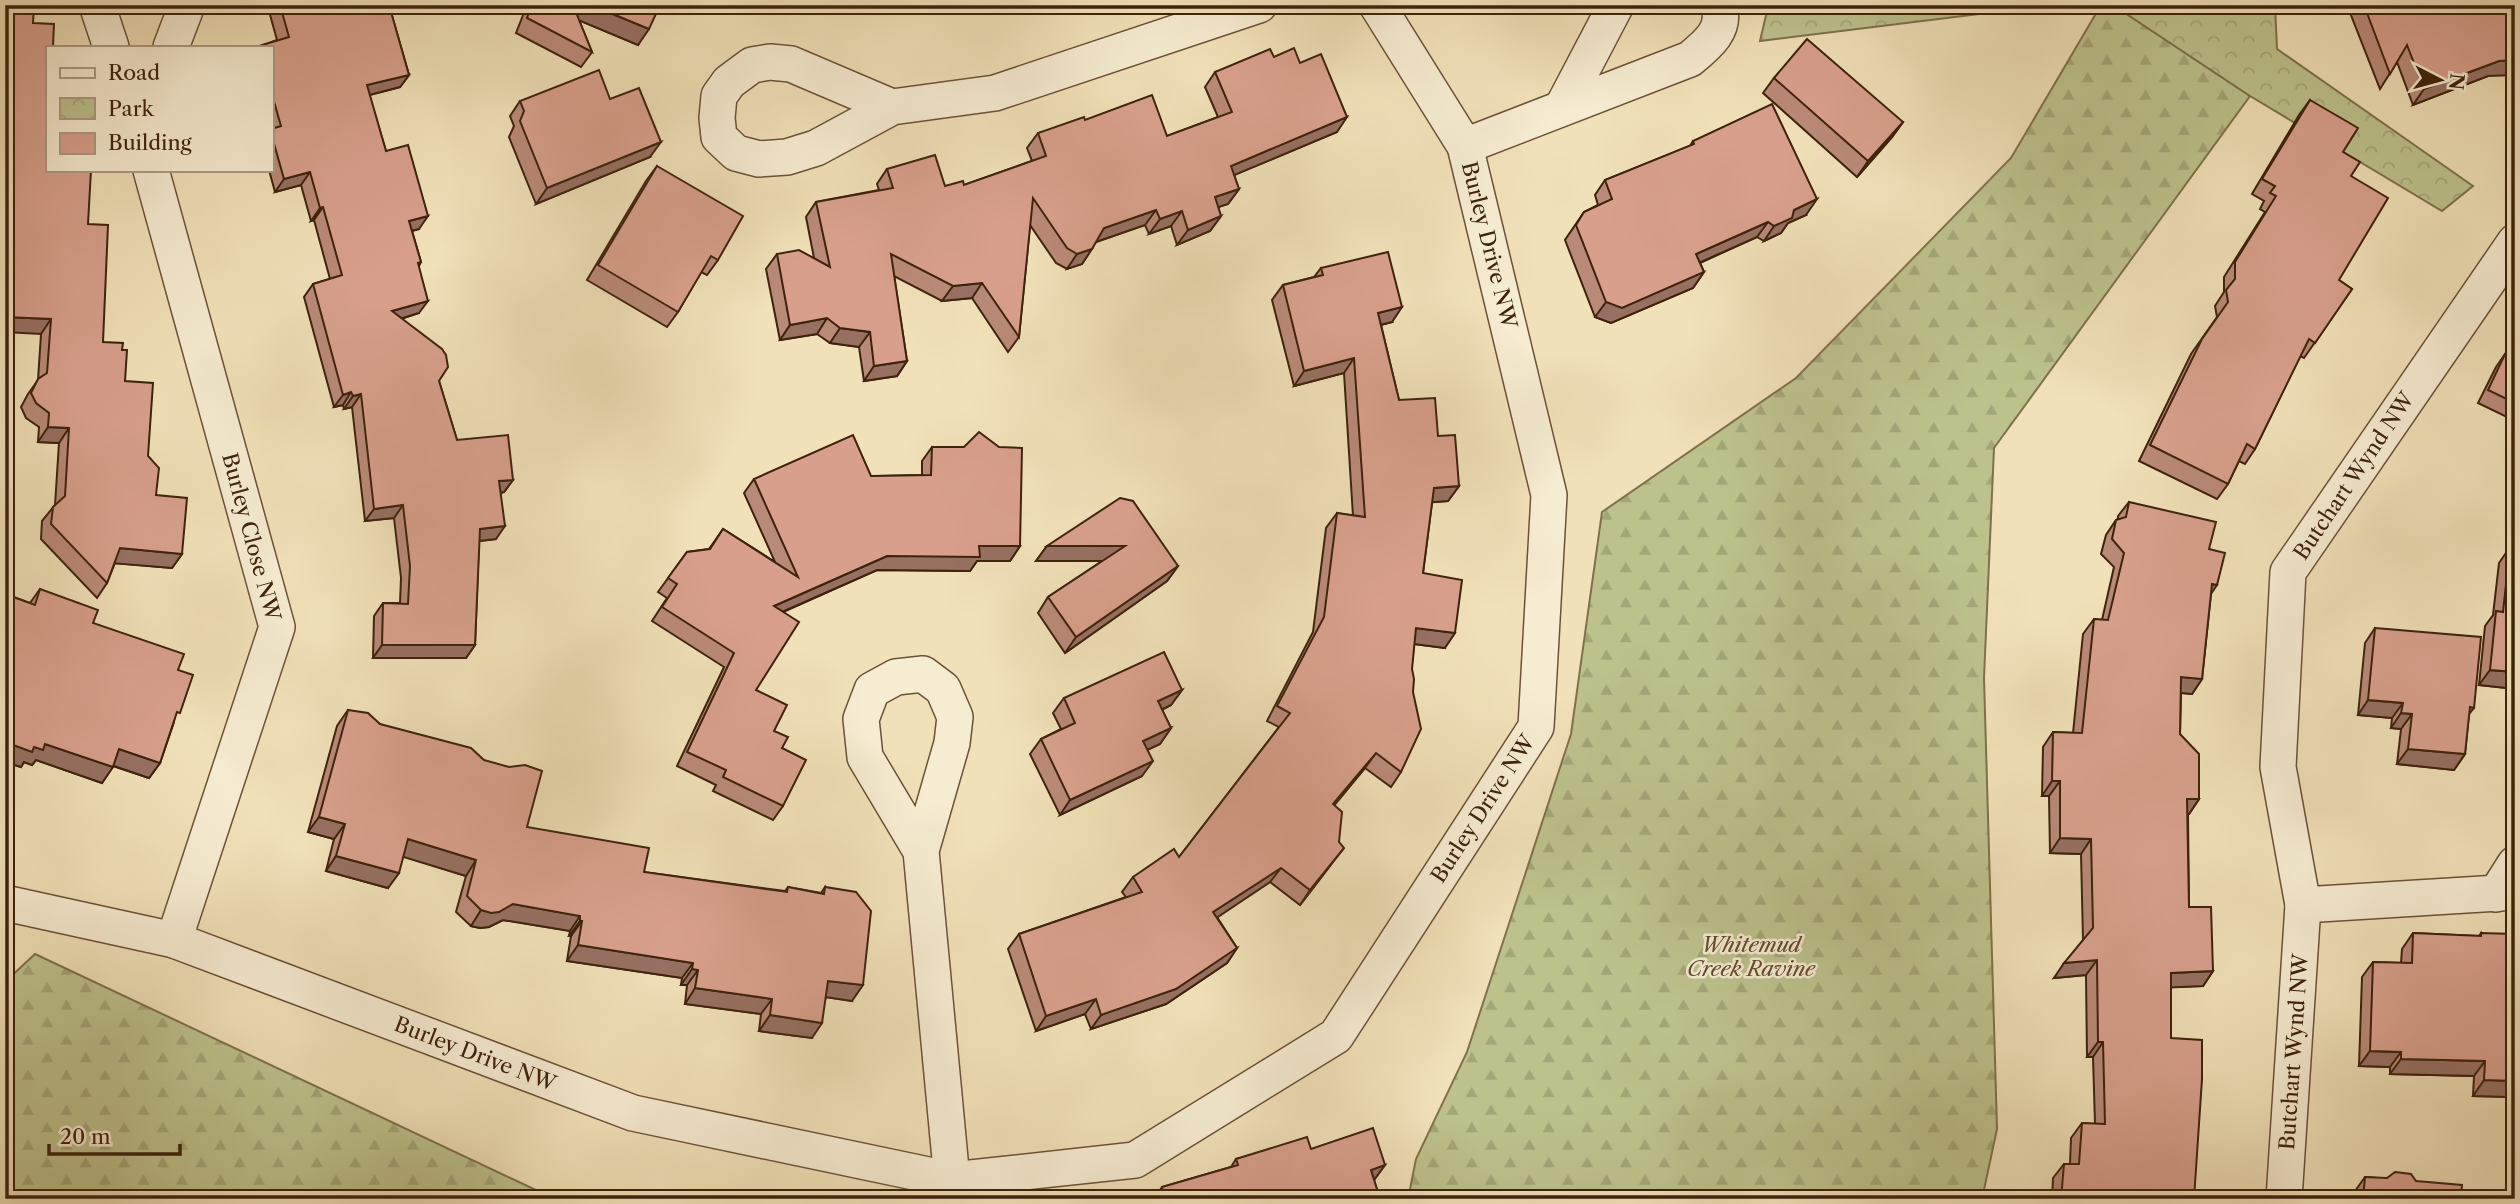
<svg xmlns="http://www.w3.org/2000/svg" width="2520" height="1204" font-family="'Libre Caslon Text',serif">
<defs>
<pattern id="forest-firs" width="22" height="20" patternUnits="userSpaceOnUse" patternTransform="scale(1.75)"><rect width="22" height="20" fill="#bdc28d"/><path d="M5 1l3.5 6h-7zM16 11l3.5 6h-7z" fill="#a4a678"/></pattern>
<pattern id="park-crowns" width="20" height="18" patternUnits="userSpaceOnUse" patternTransform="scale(1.75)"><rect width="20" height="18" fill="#bdc28d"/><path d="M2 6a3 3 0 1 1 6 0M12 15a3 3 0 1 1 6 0" fill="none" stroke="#a4a678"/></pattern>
</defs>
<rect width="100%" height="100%" fill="#f1e1b8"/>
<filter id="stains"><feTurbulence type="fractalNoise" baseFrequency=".00286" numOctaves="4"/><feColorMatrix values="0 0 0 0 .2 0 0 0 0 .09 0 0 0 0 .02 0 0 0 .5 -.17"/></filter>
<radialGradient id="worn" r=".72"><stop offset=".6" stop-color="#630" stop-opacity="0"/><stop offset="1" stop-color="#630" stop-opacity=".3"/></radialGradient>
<g fill="url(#forest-firs)" stroke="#7e724c" stroke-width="2">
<path d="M2101 5H2113L2250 96 1994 448 1984 678 1997 1129 1982 1199H1408L1416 1159 1467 1052 1571 734 1602 512 1796 378 2011 158Z"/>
<path d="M35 954 555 1199H5V982Z"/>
</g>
<g fill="url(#park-crowns)" stroke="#7e724c" stroke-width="2">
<path d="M1787 5H2053L1760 41 1767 11Z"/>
<path d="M2113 5H2275L2277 49 2473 186 2442 211 2250 96Z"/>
</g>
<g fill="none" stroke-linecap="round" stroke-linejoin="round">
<g stroke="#6b5237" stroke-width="38">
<g id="minor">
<path d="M97 5 111 47"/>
<path d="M171 47 187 5"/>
<path d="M892 107 791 64 770 62 752 65 729 82 719 96 717 118 719 137 736 153 759 159 787 157 816 148 892 107 995 93 1259 5"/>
<path d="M1562 108 1616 5"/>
<path d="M1465 146 1690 59C1706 46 1728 29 1718 5"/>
<path d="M151 170 277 627 174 940"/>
<path d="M921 851 865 757 861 719 872 690 896 677 923 674 943 689 955 717 952 743 921 851 952 1180"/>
<path d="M2496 894 2515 864"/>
<path d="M5 903 174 940 633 1113 952 1180 1135 1160 1336 1036 1536 727 1549 495 1465 146 1377 5"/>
<path d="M2303 905 2515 892"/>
<path d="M2284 1199 2303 905 2278 767 2288 572 2515 242"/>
</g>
</g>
<use href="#minor" stroke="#f6ecd1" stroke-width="35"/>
</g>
<g fill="#ba8a78" stroke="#3e220c" stroke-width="2">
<path d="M272 5H389L409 75 400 87 369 95 386 151 419 229 412 231 421 262 419 266V313L401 319 439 381 457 440 513 480 504 492 501 493 496 539 479 541 475 645 466 658H373L374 616 383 603H400L401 578 394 518 365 521 352 407 344 409 343 405 334 407 304 297 313 284 330 279 314 220 311 221 301 185 275 192 269 170H271V47H258L277 40 269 11Z"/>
<path d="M527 5H660L638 45 579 20 592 52 581 67 516 33Z"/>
<path d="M2347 5H2515L2488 76 2413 105 2397 62 2380 89Z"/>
<path d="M33 23 47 47V170L88 224 103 342 122 350 125 381 148 456 156 495 182 554 172 568 115 563 107 583 97 598 41 539 42 521 55 505 59 443 38 442 39 427 26 418 21 407 28 394 38 380 41 334Z"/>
<path d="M1274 57 1300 63 1337 132 1234 175 1239 189 1228 204 1218 207 1221 216 1210 231 1177 245 1171 226 1149 234 1145 225 1096 242 1082 264 1067 269 1056 263 1030 225 1019 337 1008 352 972 298 942 301 894 276 907 361 897 376 864 381 859 347 830 343 817 334 780 340 766 269 777 254 814 258 806 217 816 202 879 190 877 184 887 169 945 186 964 185 1032 161 1027 148 1038 133 1085 120 1167 136 1218 117 1205 87 1215 72Z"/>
<path d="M1774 78 1903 122 1892 137 1857 177 1763 93Z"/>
<path d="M2310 100 2343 152 2351 176 2339 280 2352 289 2304 358 2300 356 2255 449 2245 464 2239 461 2228 484 2217 499 2139 461 2191 354 2217 317 2215 306 2224 292V277L2265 212 2260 209 2264 201 2252 194 2299 115Z"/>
<path d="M520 101 650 157 536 204 509 137 514 126 510 116Z"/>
<path d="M1693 141 1806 215 1788 223 1781 233 1764 241 1757 237 1700 263 1704 272 1693 288 1611 323 1595 317 1565 240 1584 212 1598 205 1595 195 1605 180 1690 146Z"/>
<path d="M657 166 718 260 707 275 701 272 678 312 667 327 587 280 646 181Z"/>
<path d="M1321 268 1392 322 1381 325 1399 400 1438 436 1459 486 1448 501 1432 502 1423 573 1445 648 1414 644 1401 772 1391 787 1365 768 1334 805 1333 862 1300 905 1270 882 1217 917 1237 948 1227 963 1166 1004 1091 1029 1085 1014 1036 1031 1008 949 1019 934 1126 897 1122 892 1133 877 1179 857 1279 727 1267 721 1313 632 1326 528 1337 513 1353 516 1344 373 1294 386 1272 300 1283 285 1314 277Z"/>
<path d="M2515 345V421L2478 403 2496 367 2505 354 2509 356Z"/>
<path d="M2515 427V443L2509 440Z"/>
<path d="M932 447 1020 546 1010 561H977L970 571 877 570 783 612 756 690 782 748 783 806 773 820 713 791 716 785 677 766 724 667 652 621 667 598 658 592 687 552 709 549 723 529 775 562 744 493 754 479 922 475V461Z"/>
<path d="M2129 502 2209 549 2211 594 2202 679 2192 694 2181 693 2180 734 2199 799 2189 814H2188L2189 907 2213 971 2203 986 2171 987V1038L2194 1199H2052L2053 1178 2064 1164H2070L2071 1138 2082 1123 2095 1124 2093 1057H2087L2086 975 2054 978 2083 940 2081 854 2050 853 2049 796H2042L2043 747 2053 732 2073 733 2083 634 2094 619 2102 620 2114 567 2101 554 2106 535 2116 520 2118 519V516Z"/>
<path d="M1047 546 1178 566 1167 581 1065 653 1038 613 1048 597 1102 561H1036Z"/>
<path d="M2510 547 2515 548V689L2479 685 2485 626 2493 615 2499 563Z"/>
<path d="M40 589 93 623 178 670 174 722 160 763 149 778 113 766 102 783 36 760 32 765 24 762 21 767 5 762V594L30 603Z"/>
<path d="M2375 628 2474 708 2469 714 2465 754 2454 770 2397 764 2401 729 2391 728 2392 718 2358 715 2365 643Z"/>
<path d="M1182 690 1171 705 1162 710 1171 728 1160 744 1147 750 1142 776 1060 815 1030 754 1041 739 1061 729 1053 713 1064 698Z"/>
<path d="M348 710 380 724 527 827 644 872 785 891 788 887 821 893 825 887 852 1001 826 997 812 1038 759 1031 761 1014 685 1004 687 985H681L682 978 567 961 571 936H569L570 931 503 920 489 927 480 928 471 926 456 912 466 876 403 856 388 888 326 871 334 839 308 832 337 726Z"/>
<path d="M2413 933 2479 936 2481 933 2511 1097 2473 1096 2474 1076 2390 1074V1067L2359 1066 2362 977 2373 962 2401 963 2402 949Z"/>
<path d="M1311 1149 1385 1165 1374 1180 1380 1199H1154L1162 1187 1231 1167 1236 1159Z"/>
<path d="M2365 1177 2416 1181 2461 1199H2355V1191Z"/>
</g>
<g fill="#977062" stroke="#3e220c" stroke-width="2">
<path d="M563 5H591L649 29 638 45 559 12Z"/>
<path d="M2515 60V75L2488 76 2413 105 2424 89 2499 61Z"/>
<path d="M409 75 400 87 358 98 367 85Z"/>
<path d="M1347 117 1337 132 1220 181 1231 166Z"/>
<path d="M1903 122 1892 137 1857 177 1868 161Z"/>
<path d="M661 142 650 157 536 204 547 188Z"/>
<path d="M310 172 301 185 275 192 284 179Z"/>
<path d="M1239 189 1228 204 1204 212 1215 197Z"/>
<path d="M1817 199 1806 215 1788 223 1781 233 1764 241 1774 226 1794 210Z"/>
<path d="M323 207 314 220 311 221 320 208Z"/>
<path d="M1156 210 1145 225 1093 243 1104 228Z"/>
<path d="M1182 211 1171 226 1149 234 1160 219Z"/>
<path d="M428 216 419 229 400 234 409 221Z"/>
<path d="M1221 216 1210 231 1177 245 1188 230Z"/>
<path d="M1768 222 1757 237 1685 269 1696 254Z"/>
<path d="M1092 249 1082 264 1067 269 1077 254Z"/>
<path d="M1704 272 1693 288 1611 323 1595 317 1606 302Z"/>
<path d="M982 283 972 298 942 301 953 286Z"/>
<path d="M428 301 419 313 383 324 392 311Z"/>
<path d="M1402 307 1392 322 1367 328 1378 313Z"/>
<path d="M5 317 51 319 41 334 5 332Z"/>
<path d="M827 318 817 334 780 340 790 325Z"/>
<path d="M840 328 870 332 859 347 830 343Z"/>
<path d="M1354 358 1344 373 1294 386 1304 371Z"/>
<path d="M907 361 897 376 864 381 874 366Z"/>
<path d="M351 392 343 405 334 407 343 395Z"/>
<path d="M361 394 352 407 344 409 353 396Z"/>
<path d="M48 427 69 428 59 443 38 442Z"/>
<path d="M513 480 504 492 490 494 499 481Z"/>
<path d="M1459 486 1448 501 1423 503 1434 488Z"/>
<path d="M403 505 394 518 365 521 374 509Z"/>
<path d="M505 526 496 539 471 542 480 529Z"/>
<path d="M979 546H1020L1010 561H977L970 571 877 570 764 620 774 606 887 556Z"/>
<path d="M1047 546H1125L1114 561H1036Z"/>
<path d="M120 548 182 554 172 568 110 563Z"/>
<path d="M1178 566 1167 581 1065 653 1076 637Z"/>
<path d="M2212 584 2217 585 2207 600Z"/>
<path d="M1416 628 1455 633 1445 648 1406 643Z"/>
<path d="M382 645H475L466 658H373Z"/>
<path d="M2490 670 2515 672V689L2479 685Z"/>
<path d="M2181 677 2202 679 2192 694 2171 692Z"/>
<path d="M1182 690 1171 705 1147 717 1158 701Z"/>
<path d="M2368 700 2403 703 2392 718 2358 715Z"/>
<path d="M2401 713 2412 714 2401 729 2391 728Z"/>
<path d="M1171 728 1160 744 1132 757 1143 741Z"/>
<path d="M5 742 34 747 45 744 113 767 102 783 36 760 32 765 24 762 21 767 5 762Z"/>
<path d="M119 749 160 763 149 778 108 764Z"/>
<path d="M2408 749 2465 754 2454 770 2397 764Z"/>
<path d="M1376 753 1365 768 1323 819 1333 804Z"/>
<path d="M1153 761 1142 776 1060 815 1070 800Z"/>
<path d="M2052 781H2060L2049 796H2042Z"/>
<path d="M2187 799H2199L2189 814H2177Z"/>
<path d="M319 817 345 824 334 839 308 832Z"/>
<path d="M2060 838 2091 839 2081 854 2050 853Z"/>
<path d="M408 839 476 860 466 876 397 855Z"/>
<path d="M1344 848 1333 862 1300 905 1310 890Z"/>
<path d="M336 856 399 873 388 888 326 871Z"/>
<path d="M1281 868 1270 882 1203 927 1213 912Z"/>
<path d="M513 904 580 916 570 931 503 920 489 927 480 928 471 926 481 910Z"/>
<path d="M580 921H582L571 936H569Z"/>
<path d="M578 945 693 963 682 978 567 961Z"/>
<path d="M1237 948 1227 963 1166 1004 1091 1029 1101 1015Z"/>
<path d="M2097 960 2086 975 2054 978 2064 963Z"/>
<path d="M692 969 698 970 687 985H681Z"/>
<path d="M2213 971 2203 986 2160 988 2171 973Z"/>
<path d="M828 981 863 985 852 1001 818 996Z"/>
<path d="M695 988 772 999 761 1014 685 1004Z"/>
<path d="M1096 999 1085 1014 1036 1031 1046 1016Z"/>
<path d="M770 1015 822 1023 812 1038 759 1031Z"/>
<path d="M2098 1042H2103L2093 1057H2087Z"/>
<path d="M2370 1051 2401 1052 2390 1067 2359 1066Z"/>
<path d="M2401 1059 2485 1061 2474 1076 2390 1074Z"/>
<path d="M2484 1080 2515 1081V1091L2511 1097 2473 1096Z"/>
<path d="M1385 1165 1374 1180 1371 1170Z"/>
</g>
<g fill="#d8a08c" stroke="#3e220c" stroke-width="2">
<path d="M5 5H34L33 23 54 24 53 47H47V170H91L88 224 108 225 103 342 123 343 122 350H127L125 381 153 383 148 456 159 468 156 495 187 498 182 554 120 548 107 583 51 524 53 507 65 496 69 428 48 427 49 413 36 403 31 393 38 379 47 373 51 319 5 317Z"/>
<path d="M280 5H389L409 75 367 85 386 151 408 145 428 216 409 221 421 262 418 263 428 301 392 311 442 349 446 355 448 367 439 381 457 440 508 435 513 480 499 481 505 526 480 529 475 645H382L383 603 408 604 410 566 403 505 374 509 361 394 353 396 351 392 343 395 313 284 342 275 323 207 320 208 310 172 284 179 271 133V129L281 126 271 91V47H259V46L289 37Z"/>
<path d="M532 5H573L592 52 527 18Z"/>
<path d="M591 5H660L649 29Z"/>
<path d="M2364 5H2515V60L2499 61 2424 89 2407 45 2390 74Z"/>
<path d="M1807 39 1903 122 1868 161 1774 78Z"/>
<path d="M1294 48 1300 63 1321 54 1347 117 1231 166 1239 189 1215 197 1221 216 1188 230 1182 211 1160 219 1156 210 1104 228 1092 249 1077 254 1067 248 1033 198 1019 337 982 283 953 286 891 254 907 361 874 366 870 332 840 328 827 318 790 325 777 254 799 250 830 267 816 202 893 188 887 169 935 155 945 186 963 181 964 185 1046 156 1038 133 1084 117 1085 120 1152 95 1167 136 1232 112 1215 72 1270 49 1274 57Z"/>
<path d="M599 70 610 99 639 88 661 142 547 188 520 121 524 111 520 101Z"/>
<path d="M2310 100 2358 128 2343 152 2360 162 2351 176 2388 198 2339 280 2352 289 2315 343 2309 339 2255 449 2247 444 2228 484 2150 445 2202 339 2228 302 2226 290 2235 279V262L2276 196 2270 193 2275 186 2262 179Z"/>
<path d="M1772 104 1817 199 1794 210 1792 218 1774 226 1768 222 1696 254 1704 272 1622 308 1606 302 1576 225 1584 212 1612 199 1605 180 1694 144 1693 141Z"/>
<path d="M657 166 743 216 718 260 711 256 678 312 598 265Z"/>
<path d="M1388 252 1402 307 1378 313 1399 400 1435 398 1438 436 1455 435 1459 486 1434 488 1423 573 1462 580 1455 633 1416 628 1412 669 1414 679 1413 692 1421 729 1401 772 1376 753 1333 804 1342 812 1339 842 1344 848 1310 890 1281 868 1213 912 1237 948 1176 989 1101 1015 1096 999 1046 1016 1019 934 1142 892 1133 877 1174 849 1179 857 1290 713 1277 706 1324 617 1337 513 1365 517 1354 358 1304 371 1283 285 1323 275 1321 268Z"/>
<path d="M2515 350V403L2488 390 2505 354 2512 357Z"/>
<path d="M979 432 999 447 1022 448 1020 546H979L980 557 887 556 774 606 799 622 756 690 787 705 774 731 788 737 782 748 806 760 783 806 723 777 726 770 687 752 734 653 662 607 677 584 668 578 687 552 710 549 723 529 798 577 754 479 853 435 871 476 931 475 932 447H964Z"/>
<path d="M1120 498 1133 501 1178 566 1076 637 1048 597 1125 546H1047Z"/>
<path d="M2129 502 2216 522 2209 549 2225 553 2217 585 2212 584 2202 679 2181 677 2180 734 2199 754V799H2187L2189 907H2211L2213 971 2171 973V1038L2202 1040V1079L2194 1199H2061L2064 1164H2079L2082 1123 2105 1124 2103 1042H2098L2097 960 2064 963 2093 928 2091 839 2060 838V781H2052L2053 732 2082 733 2094 619 2108 620 2124 553 2112 539 2116 520 2126 517Z"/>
<path d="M2510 547 2515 548V672L2490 670 2496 611 2503 612Z"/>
<path d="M40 589 98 610 93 623 184 654 178 670 193 675 180 713 177 712 160 763 119 749 113 767 45 744 43 750 34 747 32 752 5 742V594L35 605Z"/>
<path d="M2375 628 2481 637 2474 708 2470 707 2465 754 2408 749 2412 714 2401 713 2403 703 2368 700Z"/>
<path d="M1164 652 1182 690 1158 701 1171 728 1143 741 1153 761 1070 800 1041 739 1075 723 1064 698Z"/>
<path d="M348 710 368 713 380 724 471 748 484 760 509 767 525 765 542 771 527 827 649 848 644 872 787 892 788 887 824 894 825 887 856 892 871 911 863 985 828 981 822 1023 770 1015 772 999 695 988 698 970 692 969 693 963 578 945 582 921H580V916L513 904 499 912 491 913 481 910 467 896 476 860 408 839 399 873 336 856 345 824 319 817Z"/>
<path d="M2413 933 2481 936V933L2515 934V1081L2484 1080 2485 1061 2401 1059V1052L2370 1051 2373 962 2412 963Z"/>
<path d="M1373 1128 1385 1165 1371 1170 1380 1199H1165L1162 1187 1238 1165 1236 1159 1307 1137 1311 1149Z"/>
<path d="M2395 1172 2411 1174 2416 1181 2462 1185 2461 1199H2363L2365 1177 2387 1178Z"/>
</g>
<g text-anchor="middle" stroke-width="5" stroke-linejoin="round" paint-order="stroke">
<g font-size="21" fill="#3e220c" stroke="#f6ecd1">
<text transform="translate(1489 245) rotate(76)" y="7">Burley Drive NW</text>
<text transform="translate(2354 476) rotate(-56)" y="7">Butchart Wynd NW</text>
<text transform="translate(251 537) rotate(75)" y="7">Burley Close NW</text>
<text transform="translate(1483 809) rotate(-57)" y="7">Burley Drive NW</text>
<text transform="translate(2294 1052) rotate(-86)" y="7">Butchart Wynd NW</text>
<text transform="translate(475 1054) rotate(21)" y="7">Burley Drive NW</text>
</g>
<g font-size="21" font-style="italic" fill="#5e4a2c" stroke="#f6ecd1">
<text x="1751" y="952">Whitemud<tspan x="1751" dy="24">Creek Ravine</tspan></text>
</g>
</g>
<rect width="2520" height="1204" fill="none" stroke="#f1e1b8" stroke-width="28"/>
<rect x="7" y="7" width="2506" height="1190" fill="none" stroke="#3e220c" stroke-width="3.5"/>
<rect x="14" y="14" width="2492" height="1176" fill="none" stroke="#3e220c" stroke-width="2"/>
<rect x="46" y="46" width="228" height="126" fill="#f6ecd1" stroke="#ac9b82" stroke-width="2"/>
<rect x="60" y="68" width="35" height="10" fill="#f6ecd1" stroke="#ac9b82" stroke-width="2"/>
<text x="108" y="80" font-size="21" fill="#3e220c">Road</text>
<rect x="60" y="98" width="35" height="21" fill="url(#park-crowns)" stroke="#ac9b82" stroke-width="2"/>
<text x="108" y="116" font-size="21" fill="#3e220c">Park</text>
<rect x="60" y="133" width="35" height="21" fill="#d8a08c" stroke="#ac9b82" stroke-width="2"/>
<text x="108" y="150" font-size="21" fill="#3e220c">Building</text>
<g transform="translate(2440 80) rotate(96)" stroke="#f6ecd1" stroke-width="5" paint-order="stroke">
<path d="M0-5L12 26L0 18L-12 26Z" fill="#3e220c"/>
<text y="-10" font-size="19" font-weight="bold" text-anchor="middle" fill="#3e220c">N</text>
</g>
<path d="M49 1144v10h131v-10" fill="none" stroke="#3e220c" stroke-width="3.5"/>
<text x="60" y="1144" font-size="21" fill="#3e220c" stroke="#f6ecd1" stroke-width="5" paint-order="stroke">20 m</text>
<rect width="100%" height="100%" filter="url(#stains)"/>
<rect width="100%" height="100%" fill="url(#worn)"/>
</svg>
